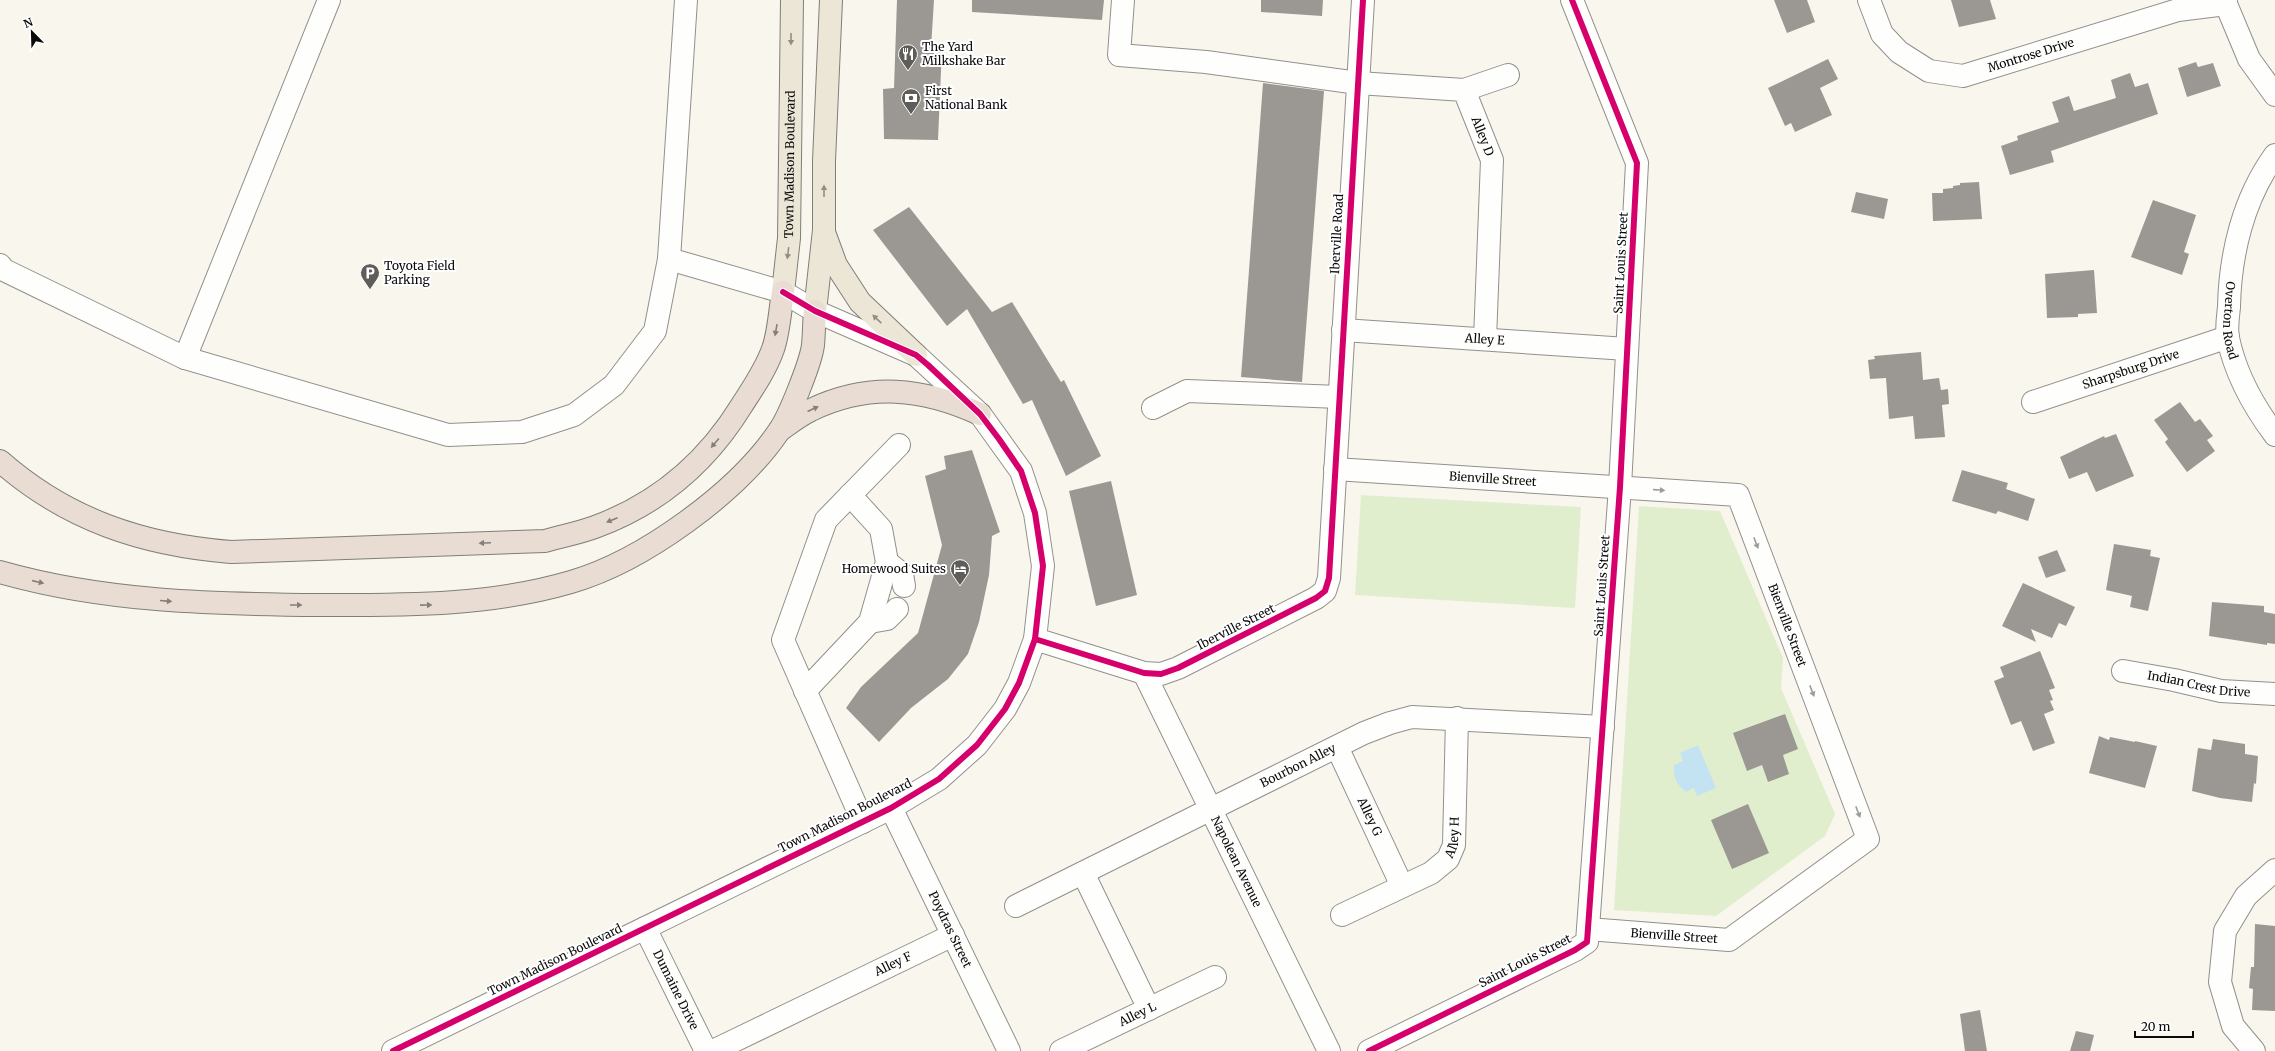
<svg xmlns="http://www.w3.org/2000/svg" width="2275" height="1051" font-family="Merriweather,serif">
<rect width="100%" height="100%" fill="#f9f6ed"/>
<g fill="#e1eecd">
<path d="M1361 495 1581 507 1575 608 1355 595Z"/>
<path d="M1639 506 1720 511 1783 658 1781 688 1835 814 1825 836 1716 916 1614 910Z"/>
</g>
<path fill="#c3e3f3" d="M1698 745 1716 788 1697 796 1694 788 1686 792C1676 784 1673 777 1674 765L1683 761 1680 753Z"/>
<g fill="#9b9893">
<path d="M897 0H934L931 48H942L938 140 884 139 883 89 894 88Z"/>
<path d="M972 0H1104L1102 20 972 12Z"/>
<path d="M1261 0H1323L1322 16 1261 12Z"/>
<path d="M1774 0H1807L1815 22 1787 33Z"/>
<path d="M1951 0H1990L1996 19 1959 27Z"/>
<path d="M1828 59 1838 79 1820 88 1832 115 1795 132 1791 123 1785 126 1768 88Z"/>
<path d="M2196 62 2198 67 2213 63 2221 86 2187 97 2178 68Z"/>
<path d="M2130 73 2135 87 2148 83 2158 114 2051 151 2054 162 2010 175 2001 146 2018 140 2017 136 2059 122 2052 102 2069 96 2074 111 2116 98 2111 80Z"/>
<path d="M1263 83 1324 91 1302 382 1241 377Z"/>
<path d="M1979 182 1982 219 1933 221 1932 193H1943V189L1953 188V186L1960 185V183Z"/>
<path d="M1856 192 1888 199 1884 219 1851 212Z"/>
<path d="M2153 200 2196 215 2184 252 2189 254 2182 275 2131 257Z"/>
<path d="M909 207 992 312 1012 302 1061 382 1064 380 1101 456 1066 476 1032 400 1023 404 967 309 947 326 873 230Z"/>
<path d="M2094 270 2097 313 2078 314V317L2047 318 2045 274Z"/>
<path d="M1921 352 1923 380 1939 378 1941 390 1948 389 1949 404 1942 405 1945 437 1915 439 1913 416 1889 419 1886 378 1870 379 1868 360 1875 359 1874 356Z"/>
<path d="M2180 402 2195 422 2200 419 2213 436 2207 440 2215 451 2187 472 2165 442 2168 439 2154 420Z"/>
<path d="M2116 434 2134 476 2096 492 2087 472 2069 479 2060 457 2104 436 2105 438Z"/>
<path d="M972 450 1000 532 992 536 989 575 979 622 968 654 948 679 911 708 879 742 846 708 861 687 918 633 942 545 925 476 946 469 944 456Z"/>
<path d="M1962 470 2008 483 2006 489 2035 499 2028 521 1998 511 1996 514 1952 501Z"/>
<path d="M1111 481 1137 595 1096 606 1069 491Z"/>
<path d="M2114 544 2151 550 2150 556 2160 558 2148 611 2130 607 2132 596 2106 590Z"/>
<path d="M2057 550 2066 571 2046 578 2038 557Z"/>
<path d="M2023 583 2075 607 2066 626 2059 623 2052 638 2031 629 2036 642 2002 626Z"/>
<path d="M2212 602 2264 606V612L2275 614V644L2267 643V645L2209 636Z"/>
<path d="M2040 651 2055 688 2049 690 2053 700 2050 701 2054 710 2044 714 2055 743 2033 751 2021 721 2011 725 1994 681 2004 677 2000 667Z"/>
<path d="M1785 714 1798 749 1783 755 1789 774 1768 782 1762 765 1747 771 1733 733Z"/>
<path d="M2099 736 2109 740 2110 737 2135 742V741L2157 746 2145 788 2089 773Z"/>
<path d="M2213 739 2245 744V754L2258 756 2256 784 2254 783 2252 802 2220 798 2192 791 2198 748 2211 750Z"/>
<path d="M1748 804 1769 853 1732 869 1711 820Z"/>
<path d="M2255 924 2275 926V1011L2252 1010 2253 989 2249 988 2251 967H2254Z"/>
<path d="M1980 1010 1987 1051H1965L1960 1014Z"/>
<path d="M2076 1031 2094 1035 2090 1051H2070Z"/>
</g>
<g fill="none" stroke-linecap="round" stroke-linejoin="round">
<g stroke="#92908c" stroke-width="24">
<g id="minor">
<path id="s1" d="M1123 0 1119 55 1206 62 1358 83 1464 90 1492 160 1485 339"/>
<path id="s2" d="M1869 0 1882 34 1899 52 1929 71 1963 76 2178 10 2226 4"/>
<path d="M2226 0V4L2249 59 2275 95"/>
<path d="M1464 90 1508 75"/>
<path id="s3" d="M2275 155C2243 199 2230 255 2229 307 2228 317 2226 328 2228 338 2235 372 2254 407 2275 435"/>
<path d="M0 265 4 270 185 358 448 435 522 432 574 415 614 385 655 331 669 259 686 0"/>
<path id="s4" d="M1343 330 1627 349"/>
<path d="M185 358 329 0"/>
<path id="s5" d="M2033 402 2228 337"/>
<path d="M1153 408 1187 391 1339 397"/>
<path id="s6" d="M1335 469 1738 495 1868 839 1729 940 1588 929"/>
<path d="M887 562 902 574 904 586"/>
<path d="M870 622 887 619 897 609"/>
<path d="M1035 639 1144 673 1161 674 1178 668 1316 598 1325 591 1329 578 1363 0"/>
<path id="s7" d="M2123 671 2174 680 2221 691 2275 694"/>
<path id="s8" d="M1144 673 1329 1051"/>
<path d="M805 691 870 622 887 562 881 529 850 495"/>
<path id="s9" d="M1337 747 1402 886"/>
<path id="s10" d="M891 808 1009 1051"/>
<path d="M863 822 783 640 826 520 899 445"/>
<path d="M1083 873 1149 1009"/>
<path id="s11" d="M1016 906 1364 733 1390 723 1412 717 1603 727"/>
<path id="s12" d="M1342 915 1431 873 1448 859 1454 845 1457 718"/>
<path id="s13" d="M645 928 706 1051"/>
<path d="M393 1051 891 808 939 779 977 745 1005 709 1019 683 1035 639 1043 566 1035 513 1021 471 980 414 916 355 815 311 783 292 669 259"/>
<path id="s14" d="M713 1051 953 935"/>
<path id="s15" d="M1061 1051 1215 977"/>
<path d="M1369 1051 1575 950 1587 942 1620 487 1637 163 1572 0"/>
<path d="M2254 1051 2233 1026 2220 982 2225 931 2246 896 2275 870"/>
</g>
</g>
<g stroke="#7f7e7a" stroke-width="24">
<g id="major">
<path d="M825 235 836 265 860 302 916 355"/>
<path id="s16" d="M783 292 789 238 792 0"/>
<path d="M815 311 824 230V161L831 0"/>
</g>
</g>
<g stroke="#7f7e7a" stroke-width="24">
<g id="highway">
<path d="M780 430C790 423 800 415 811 410 869 382 923 388 980 414"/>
<path d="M0 461C67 520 143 545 231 552L545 541C562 536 579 533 595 527 658 504 707 462 742 405 753 388 766 369 773 349 779 332 780 310 783 292"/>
<path d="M0 572C105 602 213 604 321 605 406 605 489 606 571 582 643 561 737 493 779 431 789 417 811 362 813 345 814 334 814 323 815 311"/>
</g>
</g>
<use href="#minor" stroke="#fefefc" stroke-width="22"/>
<use href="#major" stroke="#ebe6d6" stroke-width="22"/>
<use href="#highway" stroke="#e9ddd3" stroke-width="22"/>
<g stroke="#fff" stroke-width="8">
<g id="cycleway">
<path d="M1035 639 1144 673 1161 674 1178 668 1316 598 1325 591 1329 578 1363 0"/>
<path d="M393 1051 891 808 939 779 977 745 1005 709 1019 683 1035 639 1043 566 1035 513 1021 471 999 439 980 414 928 365 916 355 815 311 783 292"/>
<path d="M1369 1051 1575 950 1587 942 1620 487 1637 163 1572 0"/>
</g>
</g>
<use href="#cycleway" stroke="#d6006c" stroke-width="6"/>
</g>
<defs><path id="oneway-solid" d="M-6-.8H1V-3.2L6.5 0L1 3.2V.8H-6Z"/></defs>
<g fill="#918e84">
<use href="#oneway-solid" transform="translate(791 39) rotate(90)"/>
<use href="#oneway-solid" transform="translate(824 191) rotate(-90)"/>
<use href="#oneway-solid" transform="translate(788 253) rotate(97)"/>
<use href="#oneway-solid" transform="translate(877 319) rotate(-137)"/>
</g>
<g fill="#857e79">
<use href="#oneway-solid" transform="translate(776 330) rotate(100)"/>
<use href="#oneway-solid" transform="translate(813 409) rotate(-25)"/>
<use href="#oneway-solid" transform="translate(715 443) rotate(131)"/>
<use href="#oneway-solid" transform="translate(612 520) rotate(157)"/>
<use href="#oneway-solid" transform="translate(485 543) rotate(178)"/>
<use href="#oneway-solid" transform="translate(38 582) rotate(13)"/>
<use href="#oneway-solid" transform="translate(166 601) rotate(5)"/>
<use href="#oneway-solid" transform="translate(296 605)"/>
<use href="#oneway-solid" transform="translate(426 605) rotate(-1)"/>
</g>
<g fill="#9c9c9b">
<use href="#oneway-solid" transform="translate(1659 490) rotate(4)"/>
<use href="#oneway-solid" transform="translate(1756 543) rotate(69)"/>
<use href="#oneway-solid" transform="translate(1812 691) rotate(69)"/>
<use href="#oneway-solid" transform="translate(1858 812) rotate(69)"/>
</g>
<defs>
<g id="restaurant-pin" transform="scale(1)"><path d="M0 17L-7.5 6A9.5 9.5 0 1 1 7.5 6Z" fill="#5e5d59" stroke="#fff"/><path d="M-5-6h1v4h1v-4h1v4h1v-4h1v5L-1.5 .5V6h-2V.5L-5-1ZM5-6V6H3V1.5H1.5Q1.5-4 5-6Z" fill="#fff"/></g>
<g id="bank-pin" transform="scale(1)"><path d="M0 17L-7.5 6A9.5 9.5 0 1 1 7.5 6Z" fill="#5e5d59" stroke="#fff"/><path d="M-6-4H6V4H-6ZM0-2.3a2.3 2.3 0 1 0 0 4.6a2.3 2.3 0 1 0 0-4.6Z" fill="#fff"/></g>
<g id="parking-pin" transform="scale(1)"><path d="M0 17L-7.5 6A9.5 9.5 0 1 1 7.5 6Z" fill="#5e5d59" stroke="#fff"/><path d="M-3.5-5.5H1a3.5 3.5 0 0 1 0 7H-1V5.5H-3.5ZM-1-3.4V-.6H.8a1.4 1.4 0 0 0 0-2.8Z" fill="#fff"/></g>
<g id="hotel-pin" transform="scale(1)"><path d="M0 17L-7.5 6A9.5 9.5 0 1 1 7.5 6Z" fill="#5e5d59" stroke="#fff"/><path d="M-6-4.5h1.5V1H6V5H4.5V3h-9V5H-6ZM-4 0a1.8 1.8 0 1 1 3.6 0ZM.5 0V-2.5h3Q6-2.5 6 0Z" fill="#fff"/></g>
</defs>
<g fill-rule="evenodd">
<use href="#restaurant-pin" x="908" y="54"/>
<use href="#bank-pin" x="911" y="98"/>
<use href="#parking-pin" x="370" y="273"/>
<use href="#hotel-pin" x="960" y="569"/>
</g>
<g text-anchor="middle" stroke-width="4" stroke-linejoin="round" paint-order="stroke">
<g font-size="12" fill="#0a0a0a" stroke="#fff" text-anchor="start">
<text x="922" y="51">The Yard<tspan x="922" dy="14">Milkshake Bar</tspan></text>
<text x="925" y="95">First<tspan x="925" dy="14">National Bank</tspan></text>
<text x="384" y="270">Toyota Field<tspan x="384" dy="14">Parking</tspan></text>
<text x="946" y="573" text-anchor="end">Homewood Suites</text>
</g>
<g font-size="12" fill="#0a0a0a" stroke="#fff">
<text dy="4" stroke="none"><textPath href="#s2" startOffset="202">Montrose Drive</textPath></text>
<text dy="4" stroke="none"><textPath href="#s1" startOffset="452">Alley D</textPath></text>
<text dy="4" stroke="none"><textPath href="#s16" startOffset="128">Town Madison Boulevard</textPath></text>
<text transform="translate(1337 234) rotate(-87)" y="4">Iberville Road</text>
<text transform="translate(1621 263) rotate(-87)" y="4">Saint Louis Street</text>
<text dy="4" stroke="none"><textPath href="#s3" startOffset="175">Overton Road</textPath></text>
<text dy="4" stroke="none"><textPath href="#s4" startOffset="142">Alley E</textPath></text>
<text dy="4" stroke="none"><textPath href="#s5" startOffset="103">Sharpsburg Drive</textPath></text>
<text dy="4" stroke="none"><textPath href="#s6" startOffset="158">Bienville Street</textPath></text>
<text transform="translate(1602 586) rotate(-86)" y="4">Saint Louis Street</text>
<text dy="4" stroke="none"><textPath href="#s6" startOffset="543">Bienville Street</textPath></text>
<text transform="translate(1236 627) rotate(-27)" y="4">Iberville Street</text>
<text dy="4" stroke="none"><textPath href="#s7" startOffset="77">Indian Crest Drive</textPath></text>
<text dy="4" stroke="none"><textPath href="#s11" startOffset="315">Bourbon Alley</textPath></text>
<text transform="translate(845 816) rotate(-27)" y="4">Town Madison Boulevard</text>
<text dy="4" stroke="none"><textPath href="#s9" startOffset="77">Alley G</textPath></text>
<text dy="4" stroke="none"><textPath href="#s12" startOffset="143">Alley H</textPath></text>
<text dy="4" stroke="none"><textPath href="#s8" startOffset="210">Napolean Avenue</textPath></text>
<text dy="4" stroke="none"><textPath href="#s10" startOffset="135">Poydras Street</textPath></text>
<text transform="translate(1674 936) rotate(4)" y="4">Bienville Street</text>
<text transform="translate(555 960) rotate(-26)" y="4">Town Madison Boulevard</text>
<text transform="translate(1525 961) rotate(-27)" y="4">Saint Louis Street</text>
<text dy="4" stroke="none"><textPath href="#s14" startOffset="200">Alley F</textPath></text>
<text dy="4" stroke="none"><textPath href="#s13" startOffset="69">Dumaine Drive</textPath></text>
<text dy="4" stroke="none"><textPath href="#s15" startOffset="85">Alley L</textPath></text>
</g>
</g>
<g transform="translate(32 32) rotate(337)" stroke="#ffffff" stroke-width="3" paint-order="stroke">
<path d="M0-3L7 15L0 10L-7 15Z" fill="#0a0a0a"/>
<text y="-6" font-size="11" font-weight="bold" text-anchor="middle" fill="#0a0a0a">N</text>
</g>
<path d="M2135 1031v6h58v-6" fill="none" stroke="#0a0a0a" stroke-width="2"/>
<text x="2141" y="1031" font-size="12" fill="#0a0a0a" stroke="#ffffff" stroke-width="3" paint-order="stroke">20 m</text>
</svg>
